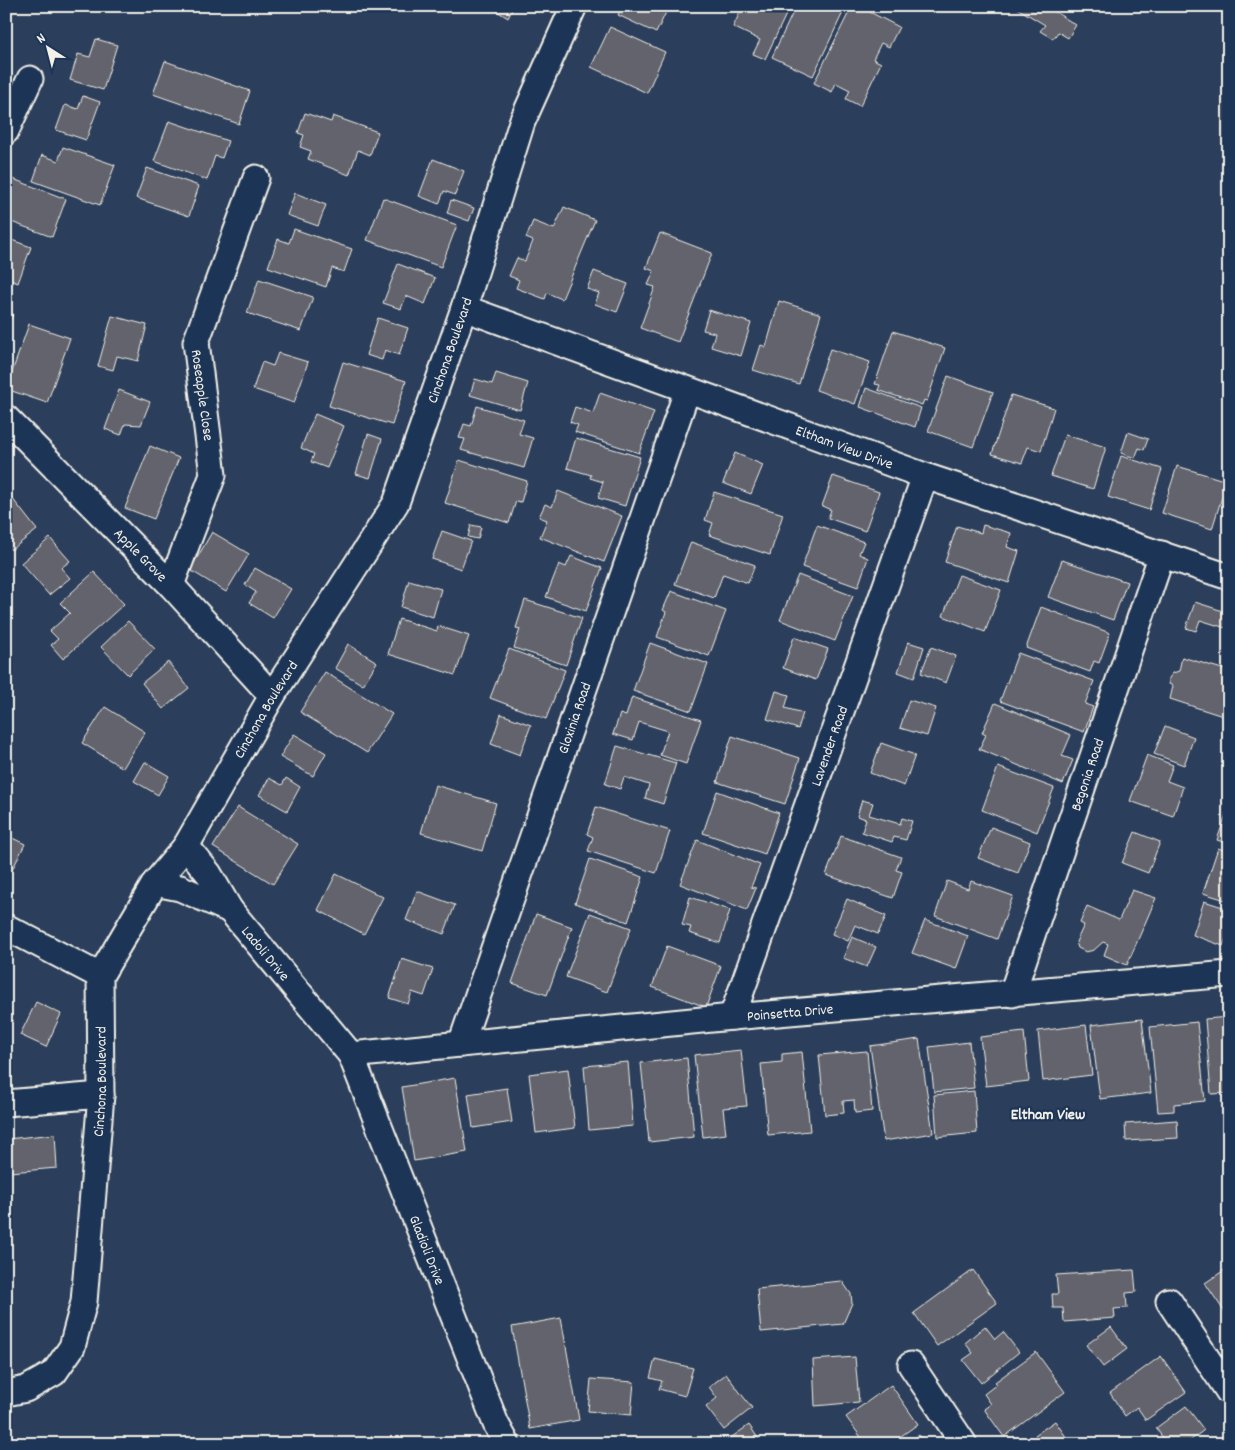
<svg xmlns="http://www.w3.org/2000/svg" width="1235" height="1450" font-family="Dekko,sans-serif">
<rect width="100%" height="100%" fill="#2b3e5b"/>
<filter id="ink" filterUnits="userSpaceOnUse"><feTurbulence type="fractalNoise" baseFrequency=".02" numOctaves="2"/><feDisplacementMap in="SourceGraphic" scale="10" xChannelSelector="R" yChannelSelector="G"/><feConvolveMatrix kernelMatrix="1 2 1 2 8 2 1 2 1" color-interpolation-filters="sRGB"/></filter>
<g filter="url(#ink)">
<g fill="#62646c" stroke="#f4f1e8">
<path d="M489 6H514L508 18Z"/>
<path d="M622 6H669L656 33 618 15Z"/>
<path d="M743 6H790L765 59 753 54 760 40 733 27Z"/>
<path d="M796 6H846L813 76 772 57Z"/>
<path d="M852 6H858L899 27 889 47 881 43 873 59 881 63 860 106 846 99 850 90 836 83 832 92 814 83Z"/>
<path d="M1018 6H1046L1076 25 1068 38 1058 32 1053 39 1040 31 1045 25 1017 8Z"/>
<path d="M610 27 665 52 647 93 591 67Z"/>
<path d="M96 39 117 45 103 90 70 80 78 54 90 57Z"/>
<path d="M165 61 250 91 239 124 153 94Z"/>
<path d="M83 96 100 102 86 140 56 130 65 105 78 109Z"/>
<path d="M305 113 331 122 333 116 378 132 370 155 358 150 349 175 308 159 311 151 300 147 304 135 298 133Z"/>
<path d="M169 121 228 141 222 158 215 156 207 180 154 161Z"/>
<path d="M63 147 115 165 100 205 33 181 42 155 58 161Z"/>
<path d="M433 159 464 171 455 195 444 191 439 204 419 196Z"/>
<path d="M147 168 199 186 189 216 136 198Z"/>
<path d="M13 179 66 199 52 237 6 220V198Z"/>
<path d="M295 193 326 205 318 226 287 215Z"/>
<path d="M383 198 457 225 441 267 367 240Z"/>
<path d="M451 200 474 208 469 221 447 213Z"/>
<path d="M564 207 595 220 562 299 547 293 545 299 516 288 519 280 509 276 517 258 525 261 533 241 526 238 533 221 554 229Z"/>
<path d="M294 229 352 249 344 272 332 268 326 287 268 267 278 239 289 243Z"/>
<path d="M660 233 712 253 678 342 640 328 655 287 648 285 654 271 646 268Z"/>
<path d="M6 238 31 247 18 283 6 278Z"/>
<path d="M398 264 435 278 425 304 406 296 401 309 383 303Z"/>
<path d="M594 271 628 284 617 312 595 304 599 293 587 289Z"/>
<path d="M259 279 313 297 301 331 247 313Z"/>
<path d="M779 301 821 314 799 384 753 370 761 345 766 347Z"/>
<path d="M709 310 751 323 741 356 711 347 715 333 703 330Z"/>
<path d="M6 312 13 314 6 331Z"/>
<path d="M112 316 147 325 138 361 117 356 113 370 98 366Z"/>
<path d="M378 318 408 328 399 355 385 350 382 360 366 355Z"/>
<path d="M29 324 70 338 47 403 6 389Z"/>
<path d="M893 331 945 348 927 401 924 400 922 405 878 390 880 385 875 384Z"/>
<path d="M830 349 870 362 855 404 816 390Z"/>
<path d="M278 353 308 362 294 403 253 389 262 362 273 366Z"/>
<path d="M343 362 406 381 392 425 329 406Z"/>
<path d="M496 373 528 383 520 410 470 395 475 379 492 384Z"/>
<path d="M948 376 993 392 973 447 928 431Z"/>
<path d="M866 388 921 408 915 427 860 407Z"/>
<path d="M119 390 150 402 141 425 125 424 121 435 105 429Z"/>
<path d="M600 393 654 412 639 453 575 432 578 425 570 422 575 407 593 413Z"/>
<path d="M1011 395 1054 408 1041 451 1028 447 1022 463 992 454Z"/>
<path d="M477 406 524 420 519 434 533 438 524 468 461 450 465 439 459 438 464 424 471 426Z"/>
<path d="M315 414 344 426 327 468 311 462 314 454 301 448Z"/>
<path d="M1128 432 1148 439 1144 450 1139 448 1135 458 1121 453Z"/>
<path d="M368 434 382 439 370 478 356 474Z"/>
<path d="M1065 435 1106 447 1093 489 1051 476Z"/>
<path d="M576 438 640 457 625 506 598 498 603 482 590 478 591 475 567 468Z"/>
<path d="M150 446 179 458 154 519 125 508Z"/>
<path d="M735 453 763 465 751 494 723 483Z"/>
<path d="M1121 456 1162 469 1149 510 1108 497Z"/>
<path d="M459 460 527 481 521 502 516 501 509 523 445 503Z"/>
<path d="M1177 466 1227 481 1212 529 1162 513Z"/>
<path d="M833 476 879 492 865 531 828 518 831 510 822 506Z"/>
<path d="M558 491 622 516 604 562 540 537 547 520 539 517 545 504 552 507Z"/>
<path d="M714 492 783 514 770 555 709 535 713 523 705 520Z"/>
<path d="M12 498 37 530 11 550 6 544V502Z"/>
<path d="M471 525 481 527 478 539 468 537Z"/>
<path d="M817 525 864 542 859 554 868 558 858 587 802 567Z"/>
<path d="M983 525 1011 533 1007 547 1019 551 1009 583 945 562 957 526 981 533Z"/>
<path d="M442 531 471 541 461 569 432 559Z"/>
<path d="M212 532 249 554 226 592 190 570Z"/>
<path d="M50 538 70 561 61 568 70 578 49 595 21 563Z"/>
<path d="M691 542 755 565 748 583 723 574 714 598 675 584Z"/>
<path d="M571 556 602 568 586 611 546 597 559 564 566 567Z"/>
<path d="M1062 560 1127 582 1113 620 1048 597Z"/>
<path d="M255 568 291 589 273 618 249 603 256 592 245 585Z"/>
<path d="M94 572 124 604 63 659 51 645 58 639 50 631 70 613 60 603Z"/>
<path d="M798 575 853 596 835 641 780 620Z"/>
<path d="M959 575 1001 590 985 632 943 616Z"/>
<path d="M409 580 441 589 433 617 401 607Z"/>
<path d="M671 591 726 611 709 656 657 637 666 612 663 610Z"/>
<path d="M525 600 582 618 566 665 514 648 520 629 516 628Z"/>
<path d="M1195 602 1229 613V629L1200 620 1196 631 1186 628Z"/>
<path d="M1041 607 1110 633 1099 663 1094 661 1090 672 1026 648Z"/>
<path d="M399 619 437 631 438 626 469 636 455 675 388 654Z"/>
<path d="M128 621 155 649 128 675 101 647Z"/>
<path d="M794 637 828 649 816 680 783 668Z"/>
<path d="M908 642 924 647 914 678 898 672Z"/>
<path d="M650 643 708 664 691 711 633 691Z"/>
<path d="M348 644 377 662 363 685 335 668Z"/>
<path d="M931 647 956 656 946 683 921 673Z"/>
<path d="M509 649 565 670 546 719 490 698Z"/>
<path d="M1018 653 1094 681 1085 704 1093 707 1084 732 1000 701Z"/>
<path d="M1182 657 1229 671V718L1170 699 1173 686 1169 684V678L1173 673 1179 671Z"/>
<path d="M168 662 189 688 163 709 142 683Z"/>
<path d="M325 672 392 714 367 753 300 712Z"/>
<path d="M776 691 789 695 785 708 803 713 798 729 767 719Z"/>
<path d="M632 697 701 720 686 764 660 755 668 731 639 722 633 740 613 734 620 714 626 716Z"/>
<path d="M909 700 936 708 927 736 900 728Z"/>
<path d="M995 703 1071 735 1062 756 1073 760 1063 784 979 749 986 735 982 733Z"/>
<path d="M105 707 145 732 123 768 82 743Z"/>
<path d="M501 714 531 725 520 755 491 744Z"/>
<path d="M1165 726 1194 737 1184 765 1154 754Z"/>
<path d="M294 734 326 753 313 776 280 757Z"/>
<path d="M732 736 800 758 785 804 717 782Z"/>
<path d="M881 743 915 755 904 786 870 773Z"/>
<path d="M617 746 676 763 663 804 645 798 649 785 624 777 620 789 605 784Z"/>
<path d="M1147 755 1173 765 1167 781 1183 787 1173 816 1130 801Z"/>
<path d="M145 762 169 776 158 795 134 781Z"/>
<path d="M998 767 1054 788 1037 832 982 810Z"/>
<path d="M269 778 282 785 286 778 300 787 287 811 259 795Z"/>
<path d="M435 785 496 803 482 851 421 833Z"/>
<path d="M717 791 779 813 765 854 703 833Z"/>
<path d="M862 800 873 803 869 815 900 824 902 818 912 821 906 840 894 837 892 842 862 832 866 819 857 816Z"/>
<path d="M1229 806V844L1217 840Z"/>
<path d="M238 807 298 844 273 884 213 847Z"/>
<path d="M596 807 670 831 656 873 588 851 593 837 587 834Z"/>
<path d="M991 827 1030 842 1018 873 978 858Z"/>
<path d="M1135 832 1160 842 1148 873 1122 863Z"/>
<path d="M6 835 25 844 8 878 6 877Z"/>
<path d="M841 836 901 857 896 870 902 872 893 898 826 875Z"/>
<path d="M697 840 760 865 751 887 756 888 747 910 680 884Z"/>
<path d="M1218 848 1229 852V901L1203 893Z"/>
<path d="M590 859 643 877 628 922 575 903Z"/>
<path d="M336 874 383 897 364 934 318 910Z"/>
<path d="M947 881 968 889 971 881 1013 896 997 939 935 916Z"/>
<path d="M1132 890 1156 898 1127 965 1104 955 1108 944 1103 942 1094 950 1086 952 1078 948 1076 942 1084 925 1080 923 1087 906 1119 920Z"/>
<path d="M417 891 455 905 444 934 406 920Z"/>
<path d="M690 897 730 910 720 943 689 933 691 927 682 925Z"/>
<path d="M847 899 886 916 878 934 855 925 848 941 832 934Z"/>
<path d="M1204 901 1229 909V931L1223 946 1193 935Z"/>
<path d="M590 913 631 928 607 992 566 977Z"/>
<path d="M536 914 572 927 547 995 512 983Z"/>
<path d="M925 920 968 936 956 969 912 953Z"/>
<path d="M852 937 876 947 867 967 843 958Z"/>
<path d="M667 946 721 966 706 1007 652 987Z"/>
<path d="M402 959 433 969 424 996 412 992 408 1004 389 998Z"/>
<path d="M36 1002 61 1014 46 1047 20 1035Z"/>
<path d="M1229 1017V1093L1211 1094 1205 1019Z"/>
<path d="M1142 1019 1151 1093 1100 1099 1091 1025Z"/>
<path d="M1197 1022 1205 1101 1174 1104V1111L1158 1112 1150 1027Z"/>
<path d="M1086 1025 1092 1075 1043 1081 1038 1031Z"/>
<path d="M1024 1032 1029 1081 986 1086 980 1037Z"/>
<path d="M919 1039 933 1133 884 1141 870 1046Z"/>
<path d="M969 1042 974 1088 934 1092 929 1047Z"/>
<path d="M741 1050 747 1106 723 1108 726 1134 703 1137 694 1055Z"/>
<path d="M867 1051 872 1111 855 1113 854 1100 843 1101 844 1113 825 1115 819 1055Z"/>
<path d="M802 1052 810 1131 768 1135 761 1064 782 1062V1054Z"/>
<path d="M687 1058 694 1137 649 1142 641 1063Z"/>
<path d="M628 1062 633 1126 589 1130 584 1066Z"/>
<path d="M568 1069 575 1128 536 1133 529 1074Z"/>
<path d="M455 1078 467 1152 414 1161 402 1087Z"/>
<path d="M507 1088 512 1122 473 1128 468 1094Z"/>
<path d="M974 1091 977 1133 937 1137 934 1095Z"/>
<path d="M1177 1120 1178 1138 1126 1141 1125 1124Z"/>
<path d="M55 1134 57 1168 10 1172 7 1139Z"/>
<path d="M1229 1267V1312L1226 1314 1205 1283Z"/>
<path d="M973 1270 997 1303 937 1346 914 1313Z"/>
<path d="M1134 1270 1136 1292 1126 1293 1127 1308 1114 1309 1115 1318 1064 1322 1063 1308H1053L1052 1294H1058L1056 1275Z"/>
<path d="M842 1281 851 1294 852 1303 843 1324 761 1332 757 1289Z"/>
<path d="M561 1318 579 1420 530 1429 512 1327Z"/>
<path d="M985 1326 995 1339 1003 1332 1019 1352 981 1383 963 1360 973 1353 965 1343Z"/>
<path d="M1111 1327 1127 1349 1103 1367 1086 1345Z"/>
<path d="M1036 1352 1065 1392 1004 1437 984 1409 991 1404 984 1394 997 1384 995 1382Z"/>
<path d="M1161 1356 1186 1392 1146 1420 1137 1407 1125 1416 1110 1393Z"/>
<path d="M855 1357 859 1402 815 1406 813 1360Z"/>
<path d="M655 1359 693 1368 685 1396 659 1389 662 1381 650 1378Z"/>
<path d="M726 1374 752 1408 724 1430 706 1407 717 1398 709 1387Z"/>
<path d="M591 1379 634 1382 631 1415 588 1411Z"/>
<path d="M891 1385 918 1424 890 1444H866L846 1417Z"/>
<path d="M1186 1406 1204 1430 1186 1444H1167L1156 1428Z"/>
<path d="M1055 1421 1071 1444H1040L1035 1435Z"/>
<path d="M749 1425 762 1444H722Z"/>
<path d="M919 1435 926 1444H907Z"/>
</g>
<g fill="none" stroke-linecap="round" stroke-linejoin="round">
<g stroke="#f4f1e8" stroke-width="29">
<g id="street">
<path d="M6 131 30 79"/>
<path id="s1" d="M464 308 925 476 1229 577"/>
<path id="s2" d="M6 418 171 585 272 696"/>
<path d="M171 585 213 475 196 342 256 178"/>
<path id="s3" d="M186 846 209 874 230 910 351 1055 496 1424 507 1444"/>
<path d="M155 883 180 888 230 910"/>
<path d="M6 927 100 976"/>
<path id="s4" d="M1012 994 1162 554"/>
<path id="s5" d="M732 1017 925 476"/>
<path id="s6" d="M461 1044 687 391"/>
<path id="s7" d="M351 1055 732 1017 1229 974"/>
<path d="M6 1103 101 1095"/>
<path d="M1169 1301 1229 1392"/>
<path d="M911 1365 964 1444"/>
<path id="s8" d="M6 1393 26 1389 54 1373 72 1347 84 1302 101 1095 100 976 155 883 186 846 272 696 396 503 464 308 522 122 574 6"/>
</g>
</g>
<use href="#street" stroke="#1d3557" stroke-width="25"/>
</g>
</g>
<g text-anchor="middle" stroke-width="4.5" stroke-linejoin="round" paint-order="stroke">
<g font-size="15" fill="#f4f1e8" stroke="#1d3557">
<text dy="5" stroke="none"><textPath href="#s8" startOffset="1178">Cinchona Boulevard</textPath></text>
<text transform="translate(203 395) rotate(82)" y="5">Roseapple Close</text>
<text dy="5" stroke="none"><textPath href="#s1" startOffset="405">Eltham View Drive</textPath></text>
<text dy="5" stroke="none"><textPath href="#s2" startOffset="192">Apple Grove</textPath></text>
<text dy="5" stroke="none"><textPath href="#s8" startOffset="772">Cinchona Boulevard</textPath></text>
<text dy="5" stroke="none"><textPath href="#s6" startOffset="345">Gloxinia Road</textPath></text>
<text dy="5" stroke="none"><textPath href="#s5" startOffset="288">Lavender Road</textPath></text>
<text dy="5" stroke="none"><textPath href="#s4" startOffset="232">Begonia Road</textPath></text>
<text dy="5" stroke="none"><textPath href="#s3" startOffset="134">Ladoli Drive</textPath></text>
<text dy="5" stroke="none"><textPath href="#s7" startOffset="441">Poinsetta Drive</textPath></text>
<text dy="5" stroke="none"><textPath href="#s8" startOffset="352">Cinchona Boulevard</textPath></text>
<text dy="5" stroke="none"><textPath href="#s3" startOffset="476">Gladioli Drive</textPath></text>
</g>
<g font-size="16" font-weight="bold" fill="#f4f1e8" stroke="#1d3557">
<text x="1048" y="1119">Eltham View</text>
</g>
</g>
<rect width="1235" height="1450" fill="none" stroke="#1d3557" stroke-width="25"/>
<rect x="12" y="12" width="1210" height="1425" fill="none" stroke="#f4f1e8" stroke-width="2" filter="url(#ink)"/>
<g transform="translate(48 48) rotate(324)" stroke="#1d3557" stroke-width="4" paint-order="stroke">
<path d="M0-4L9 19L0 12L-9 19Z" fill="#f4f1e8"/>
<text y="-8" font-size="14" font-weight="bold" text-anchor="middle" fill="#f4f1e8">N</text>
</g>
</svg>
